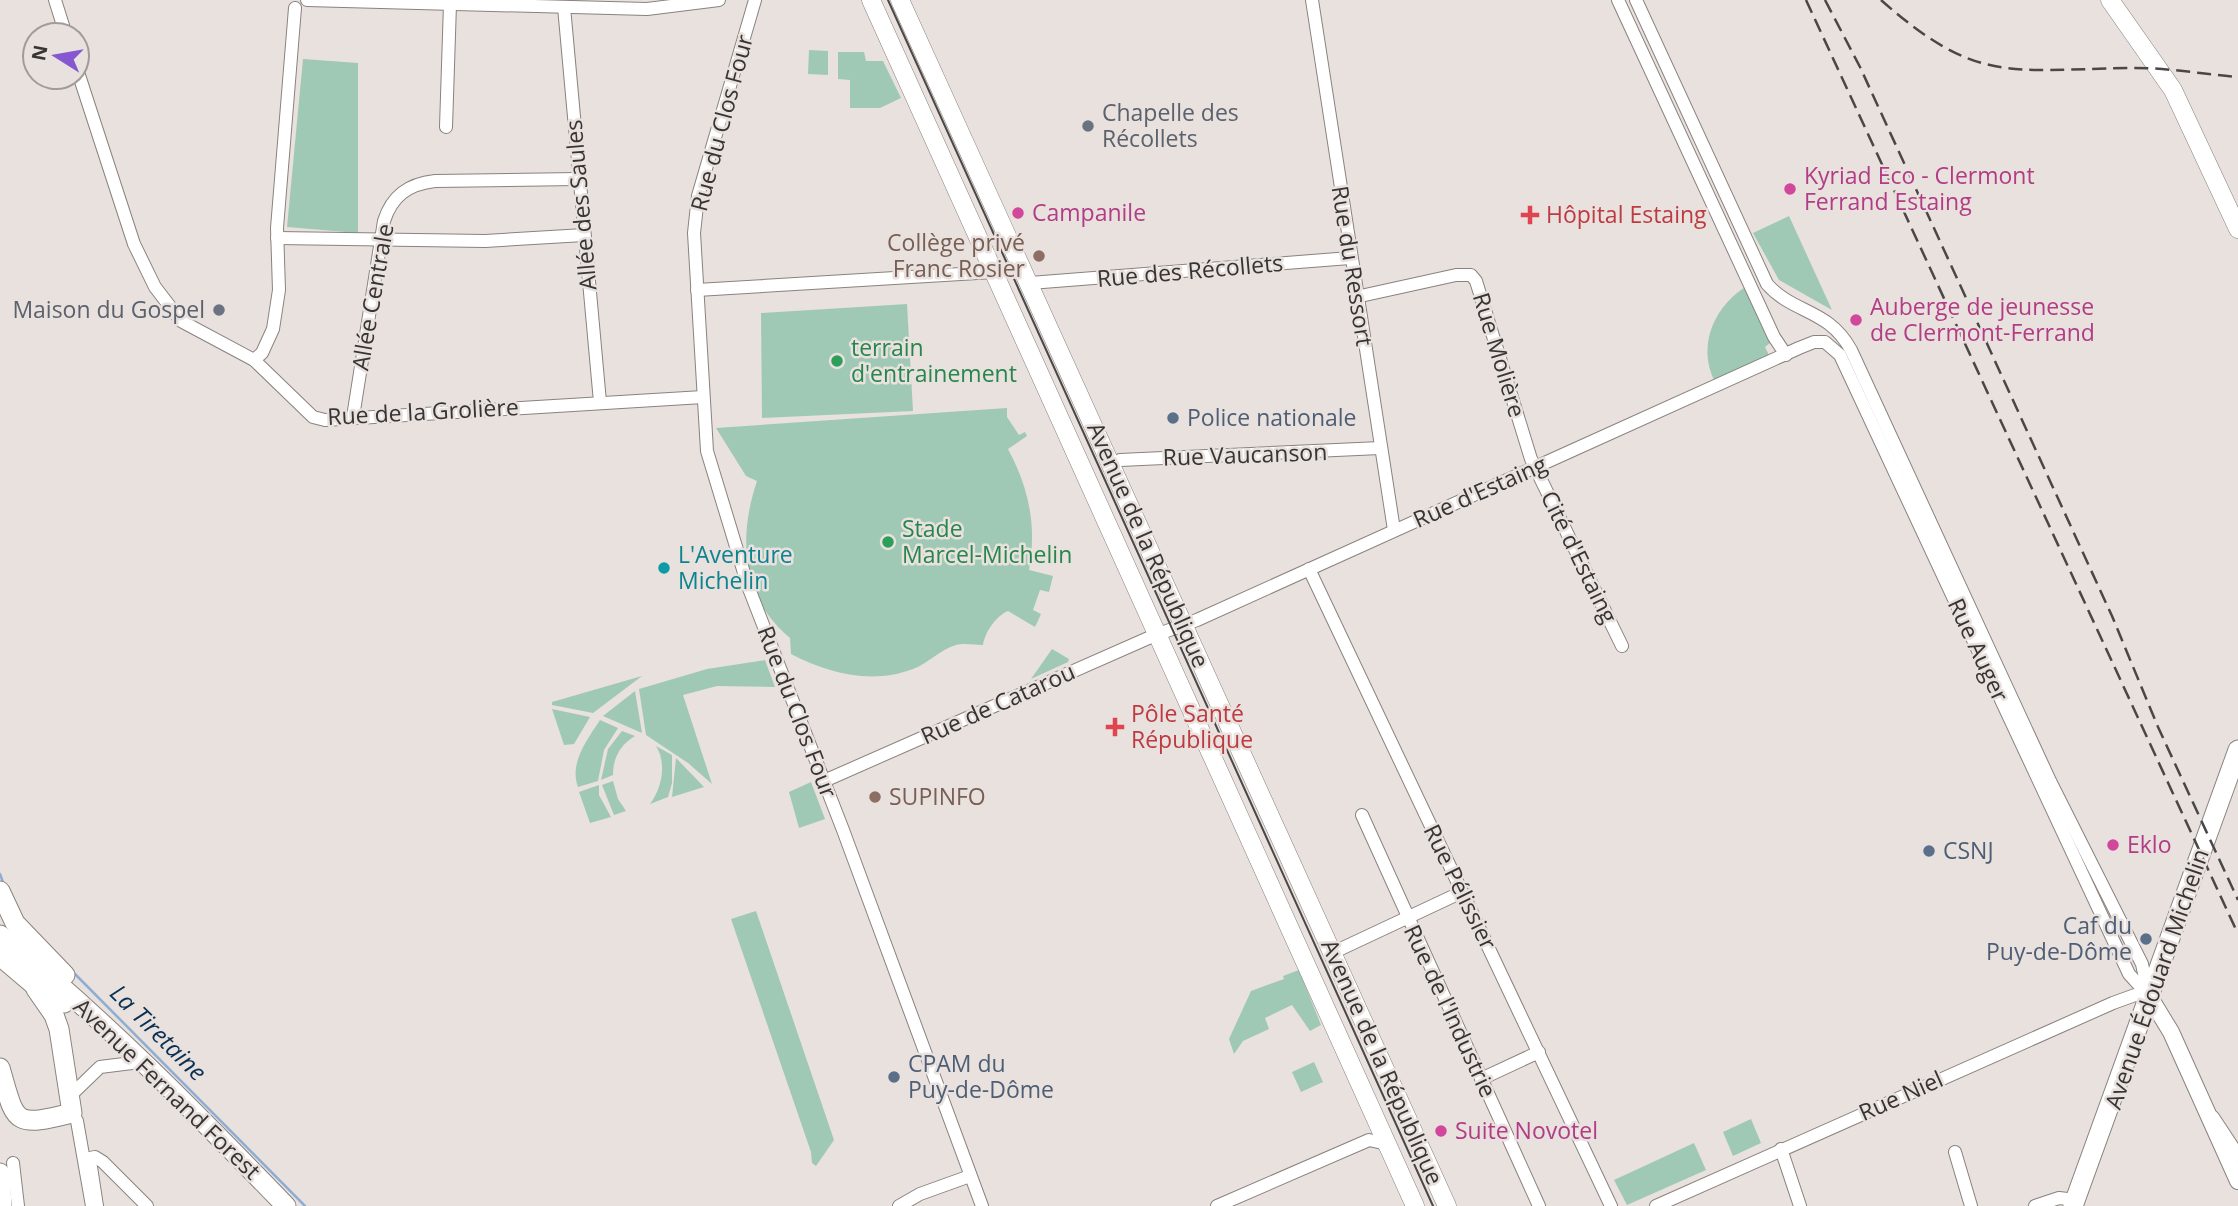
<svg xmlns="http://www.w3.org/2000/svg" width="2238" height="1206" font-family="'Open Sans',sans-serif">
<rect width="100%" height="100%" fill="#e8e1dd"/>
<g fill="#a0c9b5">
<path d="M809 50 828 51V75L808 74Z"/>
<path d="M838 52H864L866 61H883L901 98 880 108H850V80L838 79Z"/>
<path d="M303 59 358 63V233L287 227Z"/>
<path d="M1789 216 1832 310 1779 280 1753 233Z"/>
<path d="M1749 285 1770 343 1765 347 1770 357 1715 382C1696 345 1715 304 1749 285Z"/>
<path d="M907 304 913 411 762 418 761 313Z"/>
<path d="M1007 408V417L1019 435 1025 432 1027 436 1008 449C1029 488 1037 526 1029 570L1053 576 1049 592 1040 590 1033 610 1041 614 1035 627 1008 611C996 616 985 632 983 645 975 645 964 643 956 645 941 649 927 664 913 669 871 685 828 673 791 654L790 638C741 598 738 537 757 481L746 476 716 428Z"/>
<path d="M1052 649 1069 659 1068 662 1031 679Z"/>
<path d="M765 660 775 687 717 686 683 695 712 784 688 763 646 735 639 689 707 669Z"/>
<path d="M642 676 593 713 552 705V702Z"/>
<path d="M635 691 642 733 603 716Z"/>
<path d="M552 709 590 717 574 744 564 745Z"/>
<path d="M600 720 618 728 604 750 598 781 578 787C569 763 587 740 600 720Z"/>
<path d="M622 731 635 736C620 745 613 758 613 775L601 780 608 749Z"/>
<path d="M656 746 672 755V783L668 797 650 804C662 788 667 763 656 746Z"/>
<path d="M676 758 704 787 672 797Z"/>
<path d="M613 781 618 799 626 811 614 815 602 785Z"/>
<path d="M811 782 825 819 799 828 789 792Z"/>
<path d="M599 785V795L611 817 590 823 579 792Z"/>
<path d="M756 911 834 1140 816 1166 812 1163 811 1152 731 919Z"/>
<path d="M1299 970 1321 1025 1310 1031 1292 1005 1265 1018 1269 1029 1243 1041 1234 1054 1229 1039 1251 991 1284 979 1283 976Z"/>
<path d="M1314 1062 1323 1082 1301 1092 1292 1072Z"/>
<path d="M1751 1119 1761 1143 1733 1156 1723 1132Z"/>
<path d="M1694 1143 1706 1170 1627 1205 1614 1180Z"/>
</g>
<g fill="none" stroke-linecap="round" stroke-linejoin="round">
<g stroke="#8daed2" stroke-width="2.5">
<path d="M0 874 4 885"/>
<path d="M73 972 305 1206"/>
</g>
<g stroke="#89827f" stroke-width="14">
<g id="minor">
<path d="M55 0 66 35"/>
<path d="M307 0 647 9 719 0"/>
<path d="M755 0 698 196 694 233 707 451 748 586 843 830 982 1206"/>
<path d="M1312 0 1394 530"/>
<path d="M1618 0 1774 337 1786 355"/>
<path d="M1636 0 1767 284C1793 314 1828 308 1851 350L2050 781 2142 964 2148 992"/>
<path d="M564 7 600 402"/>
<path d="M77 69 134 244 155 287 181 321 254 360 313 417 325 420 703 397"/>
<path d="M446 127 450 4"/>
<path d="M277 238 485 241 584 235"/>
<path d="M1030 283 1350 258"/>
<path d="M697 290 994 272"/>
<path d="M1356 297 1456 275H1471L1476 281 1531 459 1622 646"/>
<path d="M254 360 262 353 273 329 279 290 277 228 295 8"/>
<path d="M353 417 384 221C392 196 408 184 435 181L578 179"/>
<path d="M1112 465 1120 460 1380 448"/>
<path d="M1309 569 1611 1206"/>
<path d="M824 781 1153 636 1197 620 1799 348 1814 342H1825L1840 355 2129 974 2149 996"/>
<path d="M1362 815 1539 1206"/>
<path d="M1332 953 1462 892"/>
<path d="M1481 1079 1539 1052"/>
<path d="M70 1096 100 1067 132 1063"/>
<path d="M72 1113 77 1121 92 1206"/>
<path d="M2213 1117 2238 1155"/>
<path d="M1781 1149 1800 1206"/>
<path d="M1955 1152 1971 1206"/>
<path d="M85 1159 95 1157 103 1162 147 1206"/>
<path d="M85 1159 91 1167 97 1206"/>
<path d="M13 1163 18 1206"/>
<path d="M899 1206 920 1194 970 1176"/>
<path d="M1217 1206 1369 1140 1387 1144"/>
<path d="M1656 1206 2113 1003 2135 995 2149 996"/>
<path d="M2035 1206 2059 1198 2076 1200"/>
</g>
</g>
<g stroke="#89827f" stroke-width="18">
<path id="tertiary" d="M2149 996 2171 1032 2238 1181"/>
</g>
<g stroke="#89827f" stroke-width="19">
<g id="secondary">
<path d="M871 0 1415 1206"/>
<path d="M900 0 1447 1206"/>
<path d="M2110 0 2173 90 2238 229"/>
</g>
</g>
<g stroke="#89827f" stroke-width="21">
<g id="primary">
<path d="M0 891 15 923 65 975"/>
<path d="M0 935C103 1018 195 1112 286 1206"/>
<path d="M0 956 33 984 64 1003"/>
<path d="M0 1068C16 1123 12 1128 72 1113L59 1029 54 1015 36 989"/>
<path d="M0 1173 2 1206"/>
<path d="M2073 1206C2129 1054 2182 902 2238 750"/>
</g>
</g>
<use href="#minor" stroke="#fff" stroke-width="12"/>
<use href="#tertiary" stroke="#fff" stroke-width="16"/>
<use href="#secondary" stroke="#fff" stroke-width="18"/>
<use href="#primary" stroke="#fff" stroke-width="19"/>
<path stroke="#4a4746" stroke-width="2" d="M888 0 1433 1206"/>
<g stroke="#4a4746" stroke-width="2.5" stroke-dasharray="14 7" stroke-linecap="butt">
<path d="M1806 0 2238 934"/>
<path d="M1825 0 1860 67 2112 616 2158 727 2238 900"/>
<path d="M1881 0C1976 84 2009 70 2127 68 2164 67 2201 74 2238 77"/>
</g>
</g>
<g fill="#6b7280" stroke="#e8e1dd" stroke-width="2.5">
<circle cx="1088" cy="126" r="7"/>
<circle cx="219" cy="310" r="7"/>
</g>
<g fill="#d1479c" stroke="#e8e1dd" stroke-width="2.5">
<circle cx="1790" cy="189" r="7"/>
<circle cx="1018" cy="213" r="7"/>
<circle cx="1856" cy="320" r="7"/>
<circle cx="2113" cy="845" r="7"/>
<circle cx="1441" cy="1131" r="7"/>
</g>
<g fill="#e0444e" stroke="#e8e1dd" stroke-width="2.5">
<path d="M1526.5 204.5h7v7h7v7h-7v7h-7v-7h-7v-7h7z"/>
<path d="M1111.5 716.5h7v7h7v7h-7v7h-7v-7h-7v-7h7z"/>
</g>
<g fill="#8d6e63" stroke="#e8e1dd" stroke-width="2.5">
<circle cx="1039" cy="256" r="7"/>
<circle cx="875" cy="797" r="7"/>
</g>
<g fill="#2e9e5b" stroke="#e8e1dd" stroke-width="2.5">
<circle cx="837" cy="361" r="7"/>
<circle cx="888" cy="542" r="7"/>
</g>
<g fill="#5c6f8a" stroke="#e8e1dd" stroke-width="2.5">
<circle cx="1173" cy="418" r="7"/>
<circle cx="1929" cy="851" r="7"/>
<circle cx="2146" cy="939" r="7"/>
<circle cx="894" cy="1077" r="7"/>
</g>
<circle fill="#0f9aa8" stroke="#e8e1dd" stroke-width="2.5" cx="664" cy="568" r="7"/>
<g text-anchor="middle" stroke-width="5" stroke-linejoin="round" paint-order="stroke">
<g font-size="23" fill="#5b616d" stroke="#e8e1dd" text-anchor="start">
<text x="1102" y="121">Chapelle des<tspan x="1102" dy="26">Récollets</tspan></text>
<text x="205" y="318" text-anchor="end">Maison du Gospel</text>
</g>
<g font-size="23" fill="#373433" stroke="#e8e1dd">
<text transform="translate(722 123) rotate(-75)" y="8">Rue du Clos Four</text>
<text transform="translate(581 205) rotate(-95)" y="8">Allée des Saules</text>
<text transform="translate(1352 266) rotate(81)" y="8">Rue du Ressort</text>
<text transform="translate(1190 271) rotate(-5)" y="8">Rue des Récollets</text>
<text transform="translate(373 297) rotate(-80)" y="8">Allée Centrale</text>
<text transform="translate(1499 355) rotate(73)" y="8">Rue Molière</text>
<text transform="translate(423 412) rotate(-3)" y="8">Rue de la Grolière</text>
<text transform="translate(1245 455) rotate(-2)" y="8">Rue Vaucanson</text>
<text transform="translate(1480 492) rotate(-24)" y="8">Rue d'Estaing</text>
<text transform="translate(1148 545) rotate(66)" y="8">Avenue de la République</text>
<text transform="translate(1579 557) rotate(64)" y="8">Cité d'Estaing</text>
<text transform="translate(1978 650) rotate(65)" y="8">Rue Auger</text>
<text transform="translate(998 704) rotate(-24)" y="8">Rue de Catarou</text>
<text transform="translate(797 712) rotate(69)" y="8">Rue du Clos Four</text>
<text transform="translate(1460 887) rotate(64)" y="8">Rue Pélissier</text>
<text transform="translate(2157 979) rotate(-71)" y="8">Avenue Édouard Michelin</text>
<text transform="translate(1450 1011) rotate(65)" y="8">Rue de l'Industrie</text>
<text transform="translate(1382 1062) rotate(66)" y="8">Avenue de la République</text>
<text transform="translate(167 1089) rotate(44)" y="8">Avenue Fernand Forest</text>
<text transform="translate(1901 1096) rotate(-24)" y="8">Rue Niel</text>
</g>
<g font-size="23" fill="#b23c85" stroke="#e8e1dd" text-anchor="start">
<text x="1804" y="184">Kyriad Eco - Clermont<tspan x="1804" dy="26">Ferrand Estaing</tspan></text>
<text x="1032" y="221">Campanile</text>
<text x="1870" y="315">Auberge de jeunesse<tspan x="1870" dy="26">de Clermont-Ferrand</tspan></text>
<text x="2127" y="853">Eklo</text>
<text x="1455" y="1139">Suite Novotel</text>
</g>
<g font-size="23" fill="#be3a42" stroke="#e8e1dd" text-anchor="start">
<text x="1546" y="223">Hôpital Estaing</text>
<text x="1131" y="722">Pôle Santé<tspan x="1131" dy="26">République</tspan></text>
</g>
<g font-size="23" fill="#785e54" stroke="#e8e1dd" text-anchor="end">
<text x="1025" y="251">Collège privé<tspan x="1025" dy="26">Franc Rosier</tspan></text>
<text x="889" y="805" text-anchor="start">SUPINFO</text>
</g>
<g font-size="23" fill="#27864d" stroke="#e8e1dd" text-anchor="start">
<text x="851" y="356">terrain<tspan x="851" dy="26">d'entrainement</tspan></text>
<text x="902" y="537">Stade<tspan x="902" dy="26">Marcel-Michelin</tspan></text>
</g>
<g font-size="23" fill="#4e5e75" stroke="#e8e1dd" text-anchor="start">
<text x="1187" y="426">Police nationale</text>
<text x="1943" y="859">CSNJ</text>
<text x="2132" y="934" text-anchor="end">Caf du<tspan x="2132" dy="26">Puy-de-Dôme</tspan></text>
<text x="908" y="1072">CPAM du<tspan x="908" dy="26">Puy-de-Dôme</tspan></text>
</g>
<g font-size="23" fill="#0d838f" stroke="#e8e1dd" text-anchor="start">
<text x="678" y="563">L'Aventure<tspan x="678" dy="26">Michelin</tspan></text>
</g>
<g font-size="24" font-style="italic" fill="#092f52" stroke="#e8e1dd">
<text transform="translate(158 1033) rotate(45)" y="8">La Tiretaine</text>
</g>
</g>
<g transform="translate(56 56) rotate(281)"><circle r="33" fill="#e8e1dd" stroke="#a19c99" stroke-width="2"/>
<path d="M0-5L12 26L0 18L-12 26Z" fill="#8557d0"/>
<text y="-10" font-size="19" font-weight="bold" text-anchor="middle" fill="#373433">N</text>
</g>
</svg>
